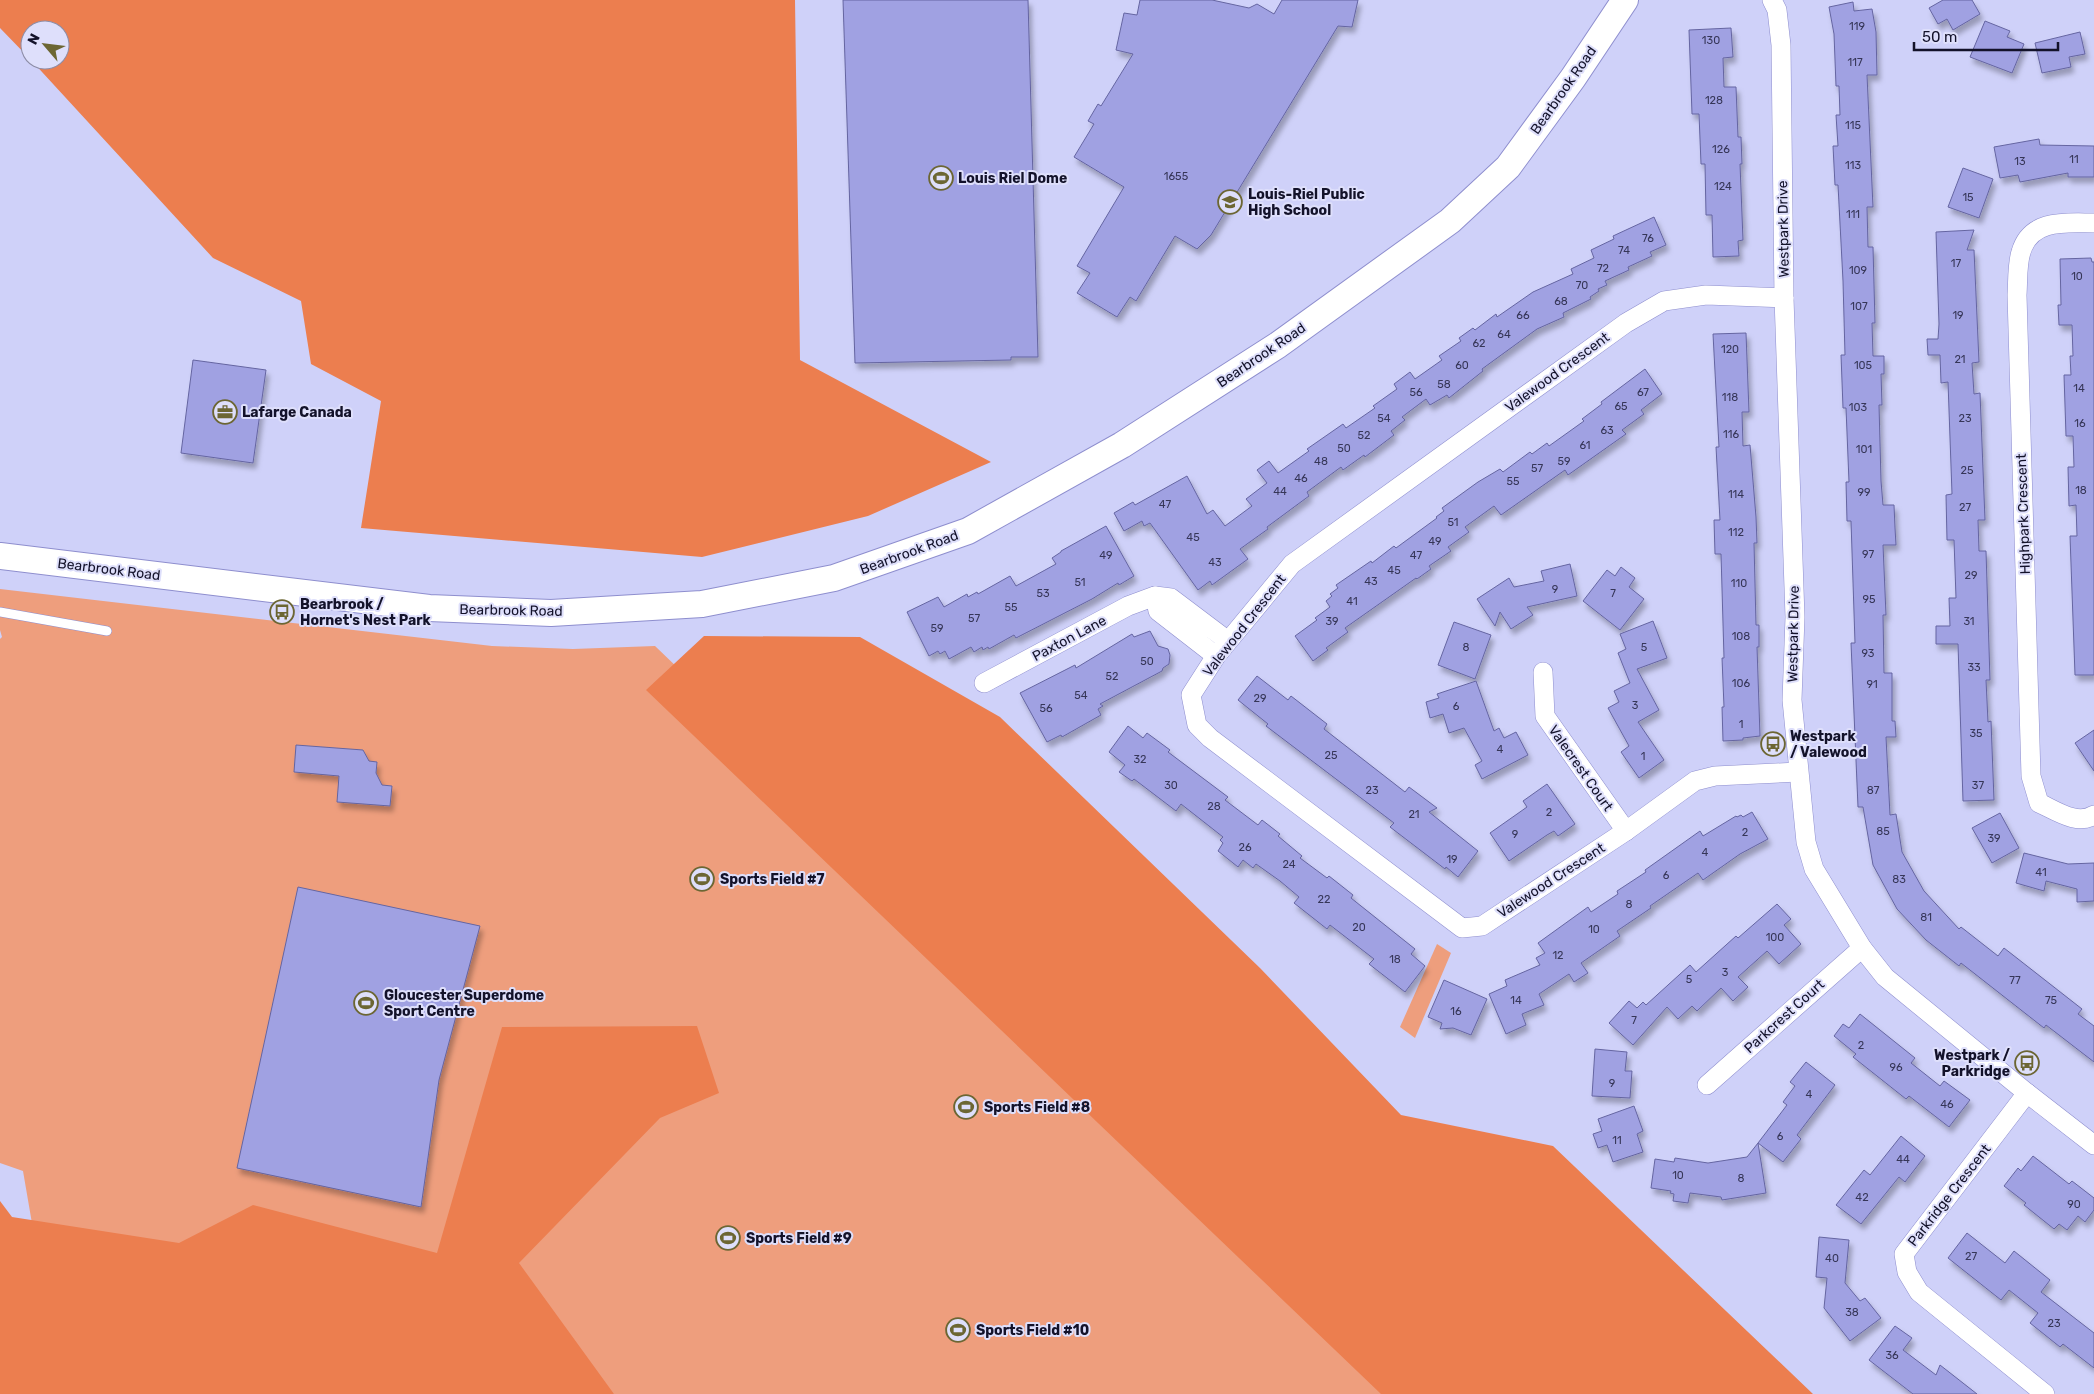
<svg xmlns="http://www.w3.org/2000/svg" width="2094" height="1394" font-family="Rubik,sans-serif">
<defs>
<filter id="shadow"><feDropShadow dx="3" dy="5.5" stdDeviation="2.5" flood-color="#0004"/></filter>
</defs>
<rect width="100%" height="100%" fill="#cfd1f9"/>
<g fill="#ee9e7d">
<path d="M0 589 492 646 573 649 655 646 1420 1381 1422 1394H614L34 1235 23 1171 0 1163V639L2 637 0 630Z"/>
<path d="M1437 944 1451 953 1415 1038 1400 1027Z"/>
</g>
<g fill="#ec7e4f">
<path d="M0 0H795L800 360 991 462 868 516 702 557 361 528 381 401 311 364 301 301 213 258 31 60H60V30H30V59L0 28Z"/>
<path d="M704 636 860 637 1000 717 1260 968 1401 1115 1553 1146 1813 1394H1381L646 690Z"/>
<path d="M697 1026 719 1093 660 1118 519 1263 614 1394H0V1201L12 1217 179 1243 253 1205 437 1253 502 1027Z"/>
</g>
<g fill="#a0a1e2" stroke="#6565a1" filter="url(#shadow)">
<path d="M843 0H1028L1038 357H1011V360L855 363Z"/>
<path d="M1140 0H1212L1249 8 1257 4 1274 14 1282 0H1358L1352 27 1338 26 1211 235 1197 249 1175 236 1136 301 1130 297 1117 317 1077 293 1090 273 1077 266 1124 187 1074 157 1094 124 1088 121 1098 104 1101 106 1133 54 1116 50 1124 13 1137 15Z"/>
<path d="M1943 0H1972L1980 14 1953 30 1947 19 1938 24 1929 8Z"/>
<path d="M1853 2 1854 11 1872 9 1876 32 1877 75H1867L1873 207H1867L1868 247H1873L1875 323H1872L1873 356H1884V374H1881L1882 405H1879L1881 481 1883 505H1894L1895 528 1896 545H1883L1886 615H1883L1884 673H1892V721H1895L1896 737H1886L1890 815 1896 814 1902 852 1924 891 1959 929 1961 927 1998 956 2004 948 2082 1009 2078 1014 2094 1026V1062L2046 1025 2044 1028 1961 963 1959 966 1926 940 1897 909 1873 865 1863 807H1858L1851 643H1855L1851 521H1847L1846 482H1849L1846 408H1843L1841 355H1845L1843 281 1838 185H1835L1833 146H1838L1836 115H1840L1839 86H1836L1834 34 1829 7Z"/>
<path d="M1985 21 2010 31 2007 37 2024 44 2012 73 1970 57Z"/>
<path d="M1731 28 1733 57 1723 58 1724 87H1736L1738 137H1741L1742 164H1740L1743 240 1738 241 1739 256 1713 257 1712 215H1706L1705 164H1701L1699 114H1692L1689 30Z"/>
<path d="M2080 32 2085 54 2069 57 2071 67 2042 73 2035 43Z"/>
<path d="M2039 139 2040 145 2094 146V177H2068V173L2020 182 2018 175 2000 178 1994 147Z"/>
<path d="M1963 168 1993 179 1979 218 1948 207Z"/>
<path d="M1654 217 1666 245 1650 252 1652 256 1628 267 1629 270 1605 281 1607 285 1598 289 1599 291 1590 297 1591 299 1563 313 1564 317 1537 329 1482 369 1483 371 1449 398 1447 395 1430 405 1426 399 1402 417 1405 420 1391 431 1394 435 1365 457 1364 455 1343 470 1341 467 1307 492 1309 496 1267 527 1268 529 1240 549 1248 559 1212 585 1210 581 1198 590 1150 523 1144 526 1142 521 1124 531 1114 513 1133 502 1135 505 1187 476 1207 514 1213 510 1225 526 1252 506 1246 499 1267 483 1257 470 1269 461 1278 473 1309 451 1307 449 1343 424 1346 428 1375 408 1373 406 1397 389 1394 384 1410 372 1415 379 1442 360 1439 356 1461 341 1459 338 1473 328 1475 330 1496 314 1497 317 1533 292 1573 274 1571 269 1594 258 1591 250 1614 239 1613 236Z"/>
<path d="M1974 230 1967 250H1974L1979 362 1972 363 1974 394 1980 393 1985 520H1978L1979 551H1986L1990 680H1986L1988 722 1991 721 1994 800 1963 801 1958 644H1936V626H1950L1949 598H1956L1954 540H1947L1946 495 1952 494 1948 382 1941 383 1940 355H1928L1927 339H1938L1939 324 1936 232Z"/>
<path d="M2091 258 2092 262H2094V675H2075L2070 536H2077L2076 505 2069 506 2068 467H2074L2073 436H2066L2064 375H2071L2070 356H2073L2072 325H2059L2058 305H2061L2060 259Z"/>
<path d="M1746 333 1749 412H1742L1743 446 1750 445 1756 517 1757 543H1754L1756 625H1759V647H1757L1760 736 1743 738V740L1723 741 1722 707H1724L1722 658H1724L1721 554H1715L1714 520H1720L1716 447H1719L1713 334Z"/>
<path d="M193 360 266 370 253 463 181 453Z"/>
<path d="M1645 369 1662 394 1641 410 1644 414 1622 430 1626 434 1568 475 1565 470 1501 515 1494 506 1465 527 1469 532 1448 547 1451 551 1429 566 1431 569 1417 579 1416 578 1345 628 1348 632 1326 648 1328 650 1313 661 1295 636 1317 620 1315 618 1330 607 1326 601 1332 596 1330 594 1338 588 1336 585 1371 561 1372 563 1394 546 1396 548 1437 518 1436 517 1444 511 1442 508 1478 482 1500 469 1503 472 1530 452 1532 454 1547 443 1549 446 1584 421 1582 419 1602 404 1601 402Z"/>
<path d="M1106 526 1134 576 1119 585 1118 583 1092 599 1016 638 1014 635 989 649 988 647 983 650 982 647 974 652 971 647 949 659 945 651 940 654 938 651 929 656 907 612 938 597 944 607 967 594 968 597 977 592 978 594 1010 576 1016 586 1056 564 1052 558 1061 552V551Z"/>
<path d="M1570 564 1577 596 1527 607 1533 615 1511 629 1500 612 1495 626 1477 599 1509 578 1514 587 1544 581 1541 571Z"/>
<path d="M1621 567 1635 578 1629 587 1644 599 1620 630 1583 601 1607 570 1615 576Z"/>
<path d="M1653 621 1667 658 1637 669 1659 710 1638 722 1664 760 1639 778 1621 752 1629 746 1608 708 1619 702 1614 691 1630 683 1618 653 1626 649 1620 634Z"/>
<path d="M1454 622 1491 635 1475 679 1438 665Z"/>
<path d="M1150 631 1158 646 1168 649 1170 655 1169 664 1163 668 1162 671 1100 704 1103 706 1098 709 1101 715 1062 737 1061 735 1047 742 1020 693 1075 665 1076 668 1132 634 1134 637Z"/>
<path d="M1257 676 1288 700 1291 696 1327 724 1324 729 1405 792 1409 787 1437 808 1429 812 1478 851 1458 877 1446 867 1445 869 1390 827 1394 823 1266 726 1268 724 1238 700Z"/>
<path d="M1476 681 1494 731 1499 728 1504 738 1516 732 1528 755 1482 779 1475 765 1482 761 1464 728 1449 733 1443 714 1430 718 1426 702 1439 698 1437 694Z"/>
<path d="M1128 726 1143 738 1147 733 1170 750 1168 752 1228 797 1225 800 1258 825 1262 820 1280 834 1278 836 1302 856 1300 858 1327 878 1329 876 1353 895 1351 898 1415 949 1411 954 1425 966 1405 992 1369 964 1374 959 1330 925 1327 929 1294 903 1299 897 1280 881 1256 864 1253 868 1243 860 1238 867 1218 851 1223 843 1220 840 1223 837 1181 804 1176 811 1134 779 1132 781 1119 772 1125 765 1109 752Z"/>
<path d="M2094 730V771L2075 743Z"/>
<path d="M296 745 363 750 369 761 377 762 376 773 382 785 392 786 390 806 337 802 339 776 294 772Z"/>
<path d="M1547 784 1575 824 1558 836 1554 831 1547 835 1509 861 1490 833 1527 807 1523 801Z"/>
<path d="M1752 812 1768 839 1740 854 1703 880 1698 873 1650 906 1651 908 1617 931 1620 936 1581 963 1588 973 1574 982 1569 974 1539 994 1544 1005 1522 1014 1526 1025 1506 1034 1489 994 1507 986 1505 980 1540 965 1536 958 1545 953 1538 943 1588 907 1591 912 1618 894 1617 891 1646 872 1645 870 1700 831 1703 836 1736 816 1737 817 1741 815 1743 817Z"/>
<path d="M2000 813 2019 848 1992 863 1972 828Z"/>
<path d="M2024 853 2068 864 2094 863V901L2077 902V889L2046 881 2044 891 2016 883Z"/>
<path d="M298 887 480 926 439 1080 421 1207 237 1168Z"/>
<path d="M1777 904 1791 919 1784 925 1801 944 1779 964 1767 951 1738 977 1748 987 1733 1001 1721 988 1697 1011 1692 1006 1678 1019 1667 1007 1633 1045 1609 1023 1629 1001 1637 1008 1643 1002 1646 1005 1690 965 1696 972 1736 936 1738 938Z"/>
<path d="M1444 980 1487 999 1471 1035 1453 1028 1440 1029 1442 1023 1428 1017Z"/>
<path d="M1860 1014 1915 1058 1911 1063 1940 1086 1944 1081 1970 1100 1949 1127 1909 1096 1906 1099 1853 1057 1856 1054 1834 1036 1843 1024 1849 1028Z"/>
<path d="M1595 1049 1627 1052 1625 1071H1632L1630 1098 1592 1096Z"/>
<path d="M1806 1062 1835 1085 1797 1135 1801 1139 1783 1162 1758 1143 1787 1105 1783 1102 1795 1086 1790 1082Z"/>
<path d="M1634 1106 1643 1131 1637 1134 1643 1152 1613 1162 1607 1145 1598 1148 1593 1134 1602 1131 1598 1119Z"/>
<path d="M1901 1136 1925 1156 1905 1182 1899 1177 1861 1224 1836 1205 1864 1170 1870 1175Z"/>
<path d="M1758 1143 1766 1193 1722 1200 1721 1197 1690 1193 1688 1203 1673 1201 1674 1194 1670 1193 1671 1191 1651 1188 1655 1159 1674 1162 1675 1158 1708 1163 1747 1157Z"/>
<path d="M2033 1156 2069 1184 2072 1181 2094 1198V1210L2085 1222 2078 1216 2067 1230 2059 1224 2054 1229 2024 1205 2026 1203 2004 1186 2018 1168 2021 1171Z"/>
<path d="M1967 1233 2005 1263 2014 1251 2050 1280 2041 1292 2094 1333V1368L2063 1344 2060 1347 2030 1323 2038 1313 2009 1290 2001 1300 1948 1258Z"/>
<path d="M1819 1237 1849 1240 1845 1283 1860 1301 1865 1298 1881 1318 1850 1341 1824 1308 1827 1278 1816 1277Z"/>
<path d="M1895 1326 1912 1338 1903 1350 1936 1375 1940 1365 1977 1394H1913L1869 1360Z"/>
</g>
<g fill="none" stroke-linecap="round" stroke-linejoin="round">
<g stroke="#8e8ece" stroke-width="10">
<path id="lane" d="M0 612 107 631"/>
</g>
<g stroke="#8e8ece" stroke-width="20">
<g id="street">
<path d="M1772 0 1777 10 1781 45 1784 298 1795 617 1792 700 1806 842 1814 869 1862 948 1885 977 2027 1093 2094 1145"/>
<path d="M2094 223C2067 223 2031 218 2021 252 2017 264 2018 281 2017 295L2031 776 2039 803C2055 810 2077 826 2094 815"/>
<path d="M1784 298 1706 295 1664 301 1626 323 1292 564 1216 656 1191 695 1197 725 1210 738 1462 928 1482 926 1626 831 1695 781 1715 776 1798 772"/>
<path d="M1216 656 1158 611 1155 596 1171 598 1228 641"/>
<path d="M1543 672 1545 716 1626 831"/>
<path d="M984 683 1128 606 1155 596"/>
<path d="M1707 1085 1862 948"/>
<path d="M2027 1093 1904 1254 1907 1272 1919 1292 2045 1394"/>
</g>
</g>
<g stroke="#8e8ece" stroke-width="28">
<path id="secondary" d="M0 556 429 608 551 613 702 604 834 578 968 531 1122 445 1278 345 1450 221 1508 167 1573 78 1625 0"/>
</g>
<use href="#lane" stroke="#fff" stroke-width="9"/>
<use href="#street" stroke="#fff" stroke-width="19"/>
<use href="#secondary" stroke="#fff" stroke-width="26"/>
</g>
<defs>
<g id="stadium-ring" transform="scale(1.25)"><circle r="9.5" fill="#dedffb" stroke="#6c6633" stroke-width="1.5"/><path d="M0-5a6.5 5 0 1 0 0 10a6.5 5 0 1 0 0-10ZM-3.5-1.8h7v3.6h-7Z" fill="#6c6633"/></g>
<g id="school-ring" transform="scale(1.25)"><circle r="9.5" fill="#dedffb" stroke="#6c6633" stroke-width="1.5"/><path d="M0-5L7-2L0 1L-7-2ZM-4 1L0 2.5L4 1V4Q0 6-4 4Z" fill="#6c6633"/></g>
<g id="office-ring" transform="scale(1.25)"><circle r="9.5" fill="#dedffb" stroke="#6c6633" stroke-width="1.5"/><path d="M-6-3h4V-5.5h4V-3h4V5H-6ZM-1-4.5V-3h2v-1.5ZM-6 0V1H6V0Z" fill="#6c6633"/></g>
<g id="bus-ring" transform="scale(1.25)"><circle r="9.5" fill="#dedffb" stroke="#6c6633" stroke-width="1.5"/><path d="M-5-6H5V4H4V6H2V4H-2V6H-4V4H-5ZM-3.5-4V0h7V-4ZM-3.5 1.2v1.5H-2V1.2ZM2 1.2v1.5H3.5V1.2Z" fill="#6c6633"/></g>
</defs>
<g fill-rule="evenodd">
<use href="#stadium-ring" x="941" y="178"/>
<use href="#school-ring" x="1230" y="202"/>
<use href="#office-ring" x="225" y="412"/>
<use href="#bus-ring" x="282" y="612"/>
<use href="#bus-ring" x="1773" y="744"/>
<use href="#stadium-ring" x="702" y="879"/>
<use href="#stadium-ring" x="366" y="1003"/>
<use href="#bus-ring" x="2027" y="1063"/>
<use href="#stadium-ring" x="966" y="1107"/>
<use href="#stadium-ring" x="728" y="1238"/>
<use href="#stadium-ring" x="958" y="1330"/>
</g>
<g text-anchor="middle" stroke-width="4" stroke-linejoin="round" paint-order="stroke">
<g font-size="11" fill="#363658">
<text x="1857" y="30">119</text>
<text x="1711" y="44">130</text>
<text x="1855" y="66">117</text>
<text x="1714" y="104">128</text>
<text x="1853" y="129">115</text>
<text x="1721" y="153">126</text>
<text x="2074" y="163">11</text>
<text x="2020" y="165">13</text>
<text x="1853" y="169">113</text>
<text x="1176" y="180">1655</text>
<text x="1723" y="190">124</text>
<text x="1968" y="201">15</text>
<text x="1853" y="218">111</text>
<text x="1648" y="242">76</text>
<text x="1624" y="254">74</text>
<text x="1956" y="267">17</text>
<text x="1603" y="272">72</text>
<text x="1858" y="274">109</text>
<text x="2077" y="280">10</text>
<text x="1582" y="289">70</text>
<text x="1561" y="305">68</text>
<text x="1859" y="310">107</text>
<text x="1523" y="319">66</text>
<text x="1958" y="319">19</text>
<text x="1504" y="338">64</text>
<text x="1479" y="347">62</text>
<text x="1730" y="353">120</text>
<text x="1960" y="363">21</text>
<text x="1462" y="369">60</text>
<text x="1863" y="369">105</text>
<text x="1444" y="388">58</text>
<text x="2079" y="392">14</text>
<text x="1416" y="396">56</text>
<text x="1643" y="396">67</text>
<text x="1730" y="401">118</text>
<text x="1621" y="410">65</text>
<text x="1858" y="411">103</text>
<text x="1384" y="422">54</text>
<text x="1965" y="422">23</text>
<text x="2080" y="427">16</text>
<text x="1607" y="434">63</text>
<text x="1731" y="438">116</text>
<text x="1364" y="439">52</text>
<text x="1585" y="449">61</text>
<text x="1344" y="452">50</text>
<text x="1864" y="453">101</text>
<text x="1321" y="465">48</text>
<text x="1564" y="465">59</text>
<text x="1537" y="472">57</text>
<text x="1967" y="474">25</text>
<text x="1301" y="482">46</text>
<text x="1513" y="485">55</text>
<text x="2081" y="494">18</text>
<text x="1280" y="495">44</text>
<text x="1864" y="496">99</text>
<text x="1736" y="498">114</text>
<text x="1165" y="508">47</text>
<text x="1965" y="511">27</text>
<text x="1453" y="526">51</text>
<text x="1736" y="536">112</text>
<text x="1193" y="541">45</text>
<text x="1435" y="545">49</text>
<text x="1868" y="558">97</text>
<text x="1106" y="559">49</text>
<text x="1416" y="559">47</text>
<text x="1215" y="566">43</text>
<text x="1394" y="574">45</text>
<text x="1971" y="579">29</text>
<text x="1371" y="585">43</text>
<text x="1080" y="586">51</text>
<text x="1739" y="587">110</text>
<text x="1555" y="593">9</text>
<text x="1043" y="597">53</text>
<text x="1613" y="597">7</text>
<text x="1869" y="603">95</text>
<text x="1352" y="605">41</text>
<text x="1011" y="611">55</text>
<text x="974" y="622">57</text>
<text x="1332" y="625">39</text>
<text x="1969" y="625">31</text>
<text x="937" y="632">59</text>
<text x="1741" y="640">108</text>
<text x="1466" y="651">8</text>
<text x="1644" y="651">5</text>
<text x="1868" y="657">93</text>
<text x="1147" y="665">50</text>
<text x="1974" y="671">33</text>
<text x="1112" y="680">52</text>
<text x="1741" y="687">106</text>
<text x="1872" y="688">91</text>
<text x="1081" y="699">54</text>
<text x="1260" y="702">29</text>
<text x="1635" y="709">3</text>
<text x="1456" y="710">6</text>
<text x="1046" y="712">56</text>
<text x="1741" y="728">1</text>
<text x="1976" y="737">35</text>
<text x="1500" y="753">4</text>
<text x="1331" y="759">25</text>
<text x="1643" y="760">1</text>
<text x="1140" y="763">32</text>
<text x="1171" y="789">30</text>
<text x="1978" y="789">37</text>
<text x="1372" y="794">23</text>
<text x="1873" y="794">87</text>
<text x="1214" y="810">28</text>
<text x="1549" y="816">2</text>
<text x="1414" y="818">21</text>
<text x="1883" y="835">85</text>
<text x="1745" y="836">2</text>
<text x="1515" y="838">9</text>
<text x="1994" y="842">39</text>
<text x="1245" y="851">26</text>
<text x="1705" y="856">4</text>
<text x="1452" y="863">19</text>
<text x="1289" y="868">24</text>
<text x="2041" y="876">41</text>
<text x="1666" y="879">6</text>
<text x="1899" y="883">83</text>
<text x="1324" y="903">22</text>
<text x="1629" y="908">8</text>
<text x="1926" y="921">81</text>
<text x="1359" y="931">20</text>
<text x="1594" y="933">10</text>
<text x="1775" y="941">100</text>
<text x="1558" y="959">12</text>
<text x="1395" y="963">18</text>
<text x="1725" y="976">3</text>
<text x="1689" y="983">5</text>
<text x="2015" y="984">77</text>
<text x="1516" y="1004">14</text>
<text x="2051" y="1004">75</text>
<text x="1456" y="1015">16</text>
<text x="1634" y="1024">7</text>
<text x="1861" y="1049">2</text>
<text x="1896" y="1071">96</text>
<text x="1612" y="1087">9</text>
<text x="1809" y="1098">4</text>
<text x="1947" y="1108">46</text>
<text x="1780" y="1140">6</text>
<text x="1617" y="1144">11</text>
<text x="1903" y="1163">44</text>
<text x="1678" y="1179">10</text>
<text x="1741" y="1182">8</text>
<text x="1862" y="1201">42</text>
<text x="2074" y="1208">90</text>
<text x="1971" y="1260">27</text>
<text x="1832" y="1262">40</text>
<text x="1852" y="1316">38</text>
<text x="2054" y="1327">23</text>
<text x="1892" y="1359">36</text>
</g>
<g font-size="14" fill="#13122a" stroke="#dedffb">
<text transform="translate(1563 90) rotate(-55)" y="5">Bearbrook Road</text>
<text transform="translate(1783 229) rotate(-91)" y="5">Westpark Drive</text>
<text transform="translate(1261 355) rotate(-34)" y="5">Bearbrook Road</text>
<text transform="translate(1557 372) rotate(-36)" y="5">Valewood Crescent</text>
<text transform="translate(2023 514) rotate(-92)" y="5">Highpark Crescent</text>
<text transform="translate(909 552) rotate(-20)" y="5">Bearbrook Road</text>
<text transform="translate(109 569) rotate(7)" y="5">Bearbrook Road</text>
<text transform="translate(511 610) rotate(1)" y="5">Bearbrook Road</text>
<text transform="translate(1244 625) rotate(-52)" y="5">Valewood Crescent</text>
<text transform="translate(1793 634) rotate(-89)" y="5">Westpark Drive</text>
<text transform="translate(1069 638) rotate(-28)" y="5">Paxton Lane</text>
<text transform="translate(1581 768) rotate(55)" y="5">Valecrest Court</text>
<text transform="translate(1551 880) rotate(-33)" y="5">Valewood Crescent</text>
<text transform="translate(1784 1016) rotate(-42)" y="5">Parkcrest Court</text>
<text transform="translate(1949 1195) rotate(-52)" y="5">Parkridge Crescent</text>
</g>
<g font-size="14" font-weight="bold" fill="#13122a" stroke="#dedffb" text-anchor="start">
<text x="958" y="183">Louis Riel Dome</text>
<text x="1248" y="199">Louis-Riel Public<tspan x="1248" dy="16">High School</tspan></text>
<text x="242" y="417">Lafarge Canada</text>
<text x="300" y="609">Bearbrook /<tspan x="300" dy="16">Hornet's Nest Park</tspan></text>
<text x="1790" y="741">Westpark<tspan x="1790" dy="16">/ Valewood</tspan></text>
<text x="720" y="884">Sports Field #7</text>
<text x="384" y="1000">Gloucester Superdome<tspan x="384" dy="16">Sport Centre</tspan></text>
<text x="2010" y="1060" text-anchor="end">Westpark /<tspan x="2010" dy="16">Parkridge</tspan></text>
<text x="984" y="1112">Sports Field #8</text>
<text x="746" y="1243">Sports Field #9</text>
<text x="976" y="1335">Sports Field #10</text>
</g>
</g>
<g transform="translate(45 45) rotate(298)"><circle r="24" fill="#dedffb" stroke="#8d8da7"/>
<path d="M0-4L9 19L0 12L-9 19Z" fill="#6c6633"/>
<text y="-8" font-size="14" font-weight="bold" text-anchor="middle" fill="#13122a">N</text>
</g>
<path d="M1914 42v8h144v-8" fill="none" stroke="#13122a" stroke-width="2.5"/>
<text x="1922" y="42" font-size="15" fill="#13122a" stroke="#dedffb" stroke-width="4" paint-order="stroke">50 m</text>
</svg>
